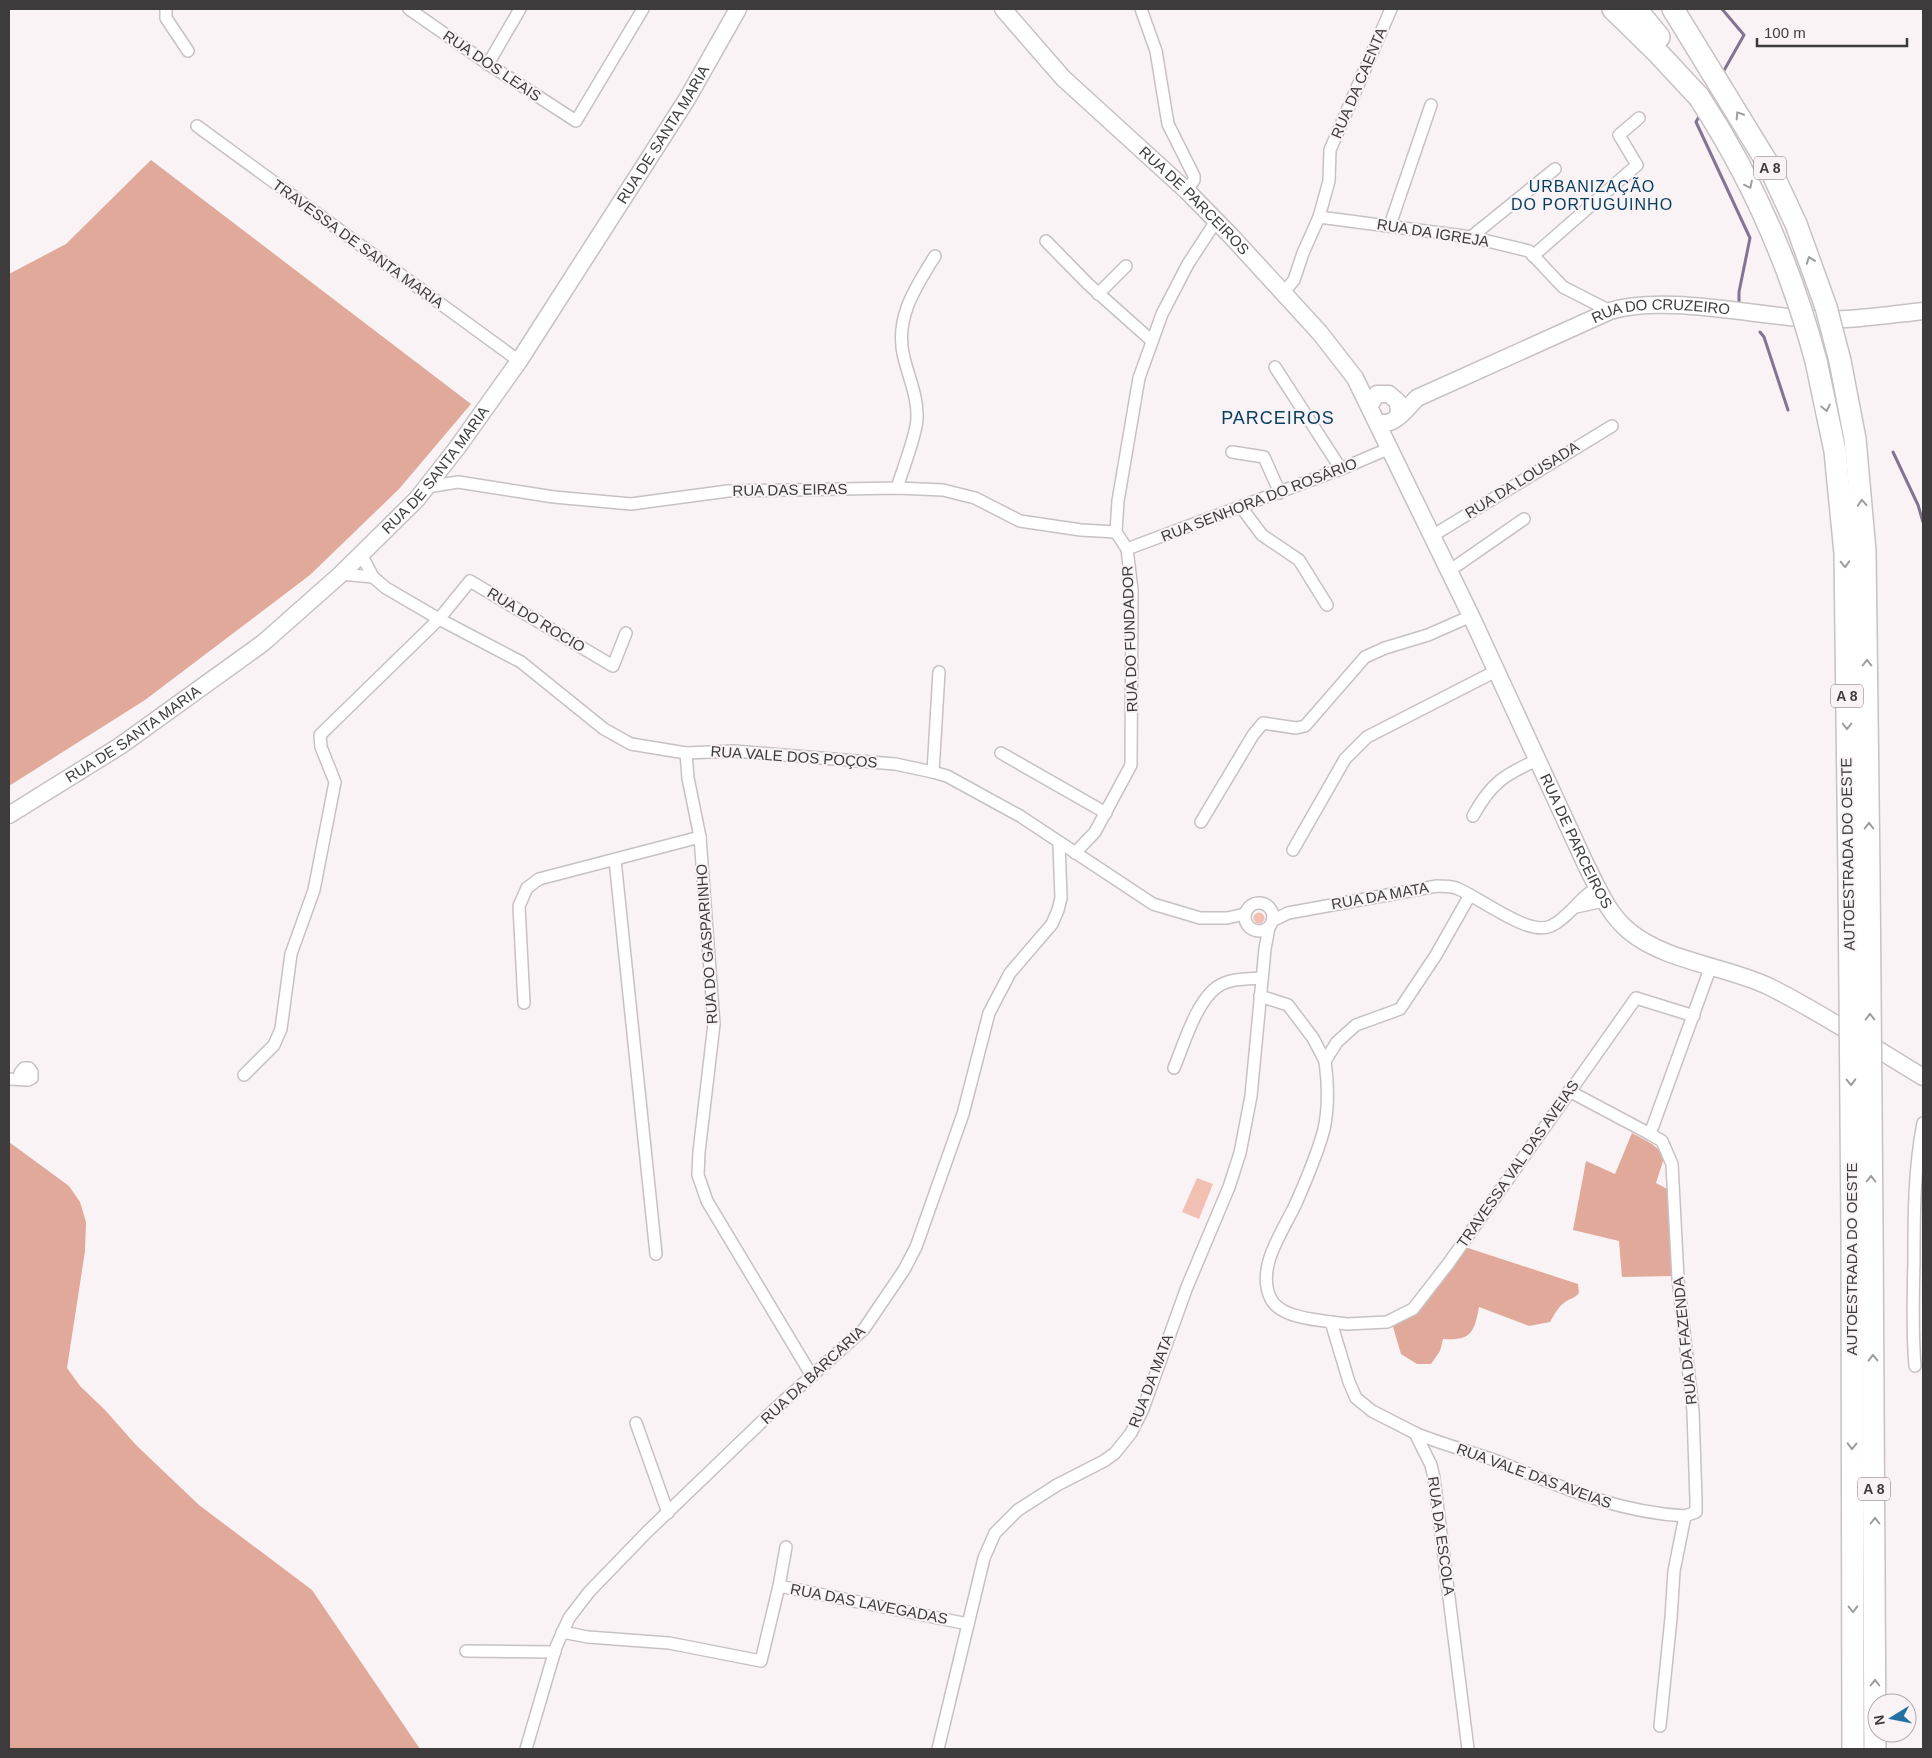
<svg xmlns="http://www.w3.org/2000/svg" width="1932" height="1758" font-family="Helvetica,sans-serif">
<rect width="100%" height="100%" fill="#f9f3f6"/>
<g fill="#f1c0b3">
<circle cx="1259" cy="918" r="5.5"/>
<path d="M1197 1178 1213 1184 1199 1219 1182 1212Z"/>
</g>
<g fill="#e1a99a">
<path d="M151 160 471 404 399 489 310 575 145 700 9 786V274L66 244Z"/>
<path d="M1632 1133 1652 1144 1665 1155 1656 1183 1671 1191 1673 1276 1622 1277 1619 1241 1573 1230 1586 1161 1615 1174Z"/>
<path d="M9 1142 69 1186 80 1202 86 1222 85 1251 67 1368 80 1386 105 1410 136 1445 199 1505 312 1590 420 1749H9Z"/>
<path d="M1465 1247 1578 1284 1579 1293C1575 1298 1571 1298 1565 1302 1558 1307 1554 1315 1550 1322L1529 1326 1479 1307C1474 1333 1471 1341 1443 1339L1440 1351 1431 1364H1417L1401 1354 1393 1327 1417 1312Z"/>
</g>
<g fill="none" stroke-linecap="round" stroke-linejoin="round">
<g stroke="#847493" stroke-width="3">
<path d="M1722 74 1744 35 1722 9"/>
<path d="M1701 113 1696 122 1750 238 1739 292V303"/>
<path d="M1760 332 1764 337 1788 410"/>
<path d="M1893 452 1918 505 1923 522"/>
</g>
<g stroke="#c7c1c3" stroke-width="14">
<g id="street">
<path d="M166 9V18L188 51"/>
<path d="M409 9 488 64 576 121 643 9"/>
<path d="M1141 9 1156 51 1168 124 1194 176V180L1187 191"/>
<path d="M488 64 520 9"/>
<path d="M197 126 519 361"/>
<path d="M1319 217 1329 181 1330 150 1391 9"/>
<path d="M1390 225 1431 105"/>
<path d="M1471 237 1555 169"/>
<path d="M1046 241 1088 284 1152 341"/>
<path d="M1533 256 1637 165 1619 135 1639 118"/>
<path d="M1283 293 1294 280 1303 253 1319 217 1471 237 1529 251 1563 287 1610 311"/>
<path d="M1098 294 1126 266"/>
<path d="M1275 367 1341 469"/>
<path d="M1232 452 1264 457 1280 493"/>
<path d="M427 487 458 482 554 497 631 504 728 491 897 488 943 490 975 498 1020 521 1081 530 1116 532"/>
<path d="M897 488C902 471 917 434 917 418 918 398 909 378 904 358 894 319 915 288 935 256"/>
<path d="M1241 507 1262 535 1299 560 1327 605"/>
<path d="M1432 536 1612 426"/>
<path d="M1127 549 1341 469 1390 448"/>
<path d="M361 554 373 577 386 588 439 619 521 662 604 729 631 744 686 753 734 751 895 764 933 772 947 776 1020 816 1153 904 1200 918H1227L1245 914"/>
<path d="M1449 571 1524 519"/>
<path d="M341 574 373 577"/>
<path d="M686 753 688 778 700 837 714 1024 699 1152 698 1175 707 1201 812 1376"/>
<path d="M1001 753 1106 813"/>
<path d="M933 772 939 672"/>
<path d="M1473 816C1491 783 1504 775 1537 760"/>
<path d="M1201 822 1253 735 1263 723 1296 728 1305 726 1365 657 1385 648 1428 635 1471 616"/>
<path d="M1293 850 1345 759 1367 737 1496 671"/>
<path d="M1075 853 1095 832 1131 765 1132 590 1127 549 1116 532 1118 501 1139 378 1162 314 1188 264 1216 221"/>
<path d="M615 860 656 1254"/>
<circle cx="1259" cy="917" r="14"/>
<path d="M1576 907 1604 901"/>
<path d="M1272 921 1288 913 1437 886C1443 886 1450 886 1456 888 1478 896 1528 937 1551 926 1570 917 1579 897 1597 888"/>
<path d="M1260 996 1288 1005 1313 1038 1325 1061"/>
<path d="M524 1003 519 906 527 888 539 879 700 837"/>
<path d="M1174 1068C1184 1044 1196 1002 1217 987 1230 978 1247 979 1262 978"/>
<path d="M244 1075 274 1045 281 1029 291 954 314 890 335 782 321 747 320 735 439 619 470 581 613 666 626 633"/>
<path d="M9 1079 28 1080 32 1078V1072L29 1068H24L20 1073 21 1079"/>
<path d="M1569 1091 1650 1134"/>
<path d="M1331 1322 1347 1324 1387 1322 1413 1309 1448 1264 1636 998 1694 1016"/>
<path d="M1915 1366C1912 1331 1913 1296 1914 1261 1914 1215 1914 1169 1923 1123"/>
<path d="M636 1423 668 1513"/>
<path d="M1415 1433C1443 1445 1474 1452 1502 1463 1564 1488 1617 1512 1685 1516"/>
<path d="M779 1586 786 1547"/>
<path d="M562 1632 588 1637 669 1643 761 1661 779 1586 968 1624"/>
<path d="M466 1651 555 1652"/>
<path d="M1660 1726 1671 1618 1674 1571 1685 1516 1696 1512V1500L1693 1411 1678 1278 1672 1164 1662 1141 1650 1134 1711 966"/>
<path d="M526 1749 556 1647 569 1618 589 1592 647 1532 777 1407 864 1329 904 1270 916 1247 963 1114 989 1013 1010 973 1052 924 1058 910 1061 898 1059 843"/>
<path d="M938 1749 984 1558 995 1533 1018 1510 1057 1485 1104 1461 1115 1453 1131 1433 1143 1409 1187 1287 1229 1187 1240 1153 1251 1096 1265 949 1269 927"/>
<path d="M1468 1749 1434 1478 1431 1465 1415 1433 1372 1411 1356 1398 1349 1382 1331 1322C1312 1319 1278 1317 1270 1297 1256 1265 1285 1229 1297 1201 1307 1178 1318 1153 1324 1129 1329 1106 1328 1083 1325 1061L1337 1042 1356 1025 1400 1009 1436 955 1470 895"/>
</g>
</g>
<g stroke="#c7c1c3" stroke-width="19">
<g id="secondary">
<path id="s1" d="M1003 9 1063 78 1187 191 1232 237 1320 333 1355 378 1471 616 1586 865C1598 888 1608 914 1629 931 1666 962 1727 966 1770 987 1822 1013 1873 1047 1923 1077"/>
<path d="M1370 405 1377 394H1389L1398 402 1399 415"/>
<path id="s2" d="M1377 422C1394 428 1406 409 1417 398L1610 311C1663 294 1755 316 1813 319 1850 321 1887 315 1923 311"/>
<path id="s3" d="M9 815 120 746 263 643 341 574 417 499 457 448 519 361 687 99 738 9"/>
</g>
</g>
<g stroke="#c7c1c3" stroke-width="24">
<g id="highway">
<path d="M1613 9 1659 54 1699 97"/>
<path d="M1636 9 1659 37"/>
<path d="M1673 9 1768 164 1796 224 1826 307"/>
<path d="M1816 361 1835 451 1845 553 1849 876"/>
<path d="M1840 361 1855 439 1865 551 1869 875"/>
<path d="M1872 1228 1875 1749"/>
<path d="M1852 1229 1853 1749"/>
</g>
</g>
<use href="#street" stroke="#fff" stroke-width="11"/>
<use href="#secondary" stroke="#fff" stroke-width="16"/>
<use href="#highway" stroke="#fff" stroke-width="21"/>
<g stroke="#c7c1c3" stroke-width="24" stroke-linecap="butt">
<g id="highway-bridge">
<path d="M1699 97C1752 178 1791 267 1816 361"/>
<path d="M1826 307 1840 361"/>
<path d="M1869 875 1872 1228"/>
<path d="M1849 876 1852 1229"/>
</g>
</g>
<use href="#highway-bridge" stroke="#fff" stroke-width="21"/>
</g>
<defs><path id="oneway-chevron" d="M-2-3.5L2.5 0L-2 3.5" fill="none" stroke-width="1.6" stroke-linecap="round" stroke-linejoin="round" transform="scale(1.25)"/></defs>
<g stroke="#9e9d9d">
<use href="#oneway-chevron" transform="translate(1739 115) rotate(-122)"/>
<use href="#oneway-chevron" transform="translate(1749 185) rotate(64)"/>
<use href="#oneway-chevron" transform="translate(1810 260) rotate(-110)"/>
<use href="#oneway-chevron" transform="translate(1826 408) rotate(78)"/>
<use href="#oneway-chevron" transform="translate(1862 503) rotate(-94)"/>
<use href="#oneway-chevron" transform="translate(1845 564) rotate(88)"/>
<use href="#oneway-chevron" transform="translate(1867 663) rotate(-90)"/>
<use href="#oneway-chevron" transform="translate(1847 726) rotate(90)"/>
<use href="#oneway-chevron" transform="translate(1869 826) rotate(-90)"/>
<use href="#oneway-chevron" transform="translate(1870 1017) rotate(-90)"/>
<use href="#oneway-chevron" transform="translate(1851 1082) rotate(89)"/>
<use href="#oneway-chevron" transform="translate(1871 1179) rotate(-90)"/>
<use href="#oneway-chevron" transform="translate(1873 1358) rotate(-91)"/>
<use href="#oneway-chevron" transform="translate(1852 1446) rotate(91)"/>
<use href="#oneway-chevron" transform="translate(1875 1521) rotate(-90)"/>
<use href="#oneway-chevron" transform="translate(1853 1609) rotate(89)"/>
<use href="#oneway-chevron" transform="translate(1875 1683) rotate(-90)"/>
</g>
<g text-anchor="middle" stroke-width="4" stroke-linejoin="round" paint-order="stroke">
<g fill="#f9f3f6" stroke="#757273" stroke-width="1">
<rect x="1754" y="156.5" width="32" height="23" rx="4"/>
<rect x="1831" y="684.5" width="32" height="23" rx="4"/>
<rect x="1858" y="1477.5" width="32" height="23" rx="4"/>
</g>
<g font-size="14" font-weight="bold" fill="#3d3b3b">
<text x="1770" y="173">A 8</text>
<text x="1847" y="701">A 8</text>
<text x="1874" y="1494">A 8</text>
</g>
<g font-size="15" fill="#3d3b3b" stroke="#f9f3f6">
<text transform="translate(492 66) rotate(34)" y="5">RUA DOS LEAIS</text>
<text transform="translate(1359 83) rotate(-67)" y="5">RUA DA CAENTA</text>
<text dy="5" stroke="none"><textPath href="#s3" startOffset="958">RUA DE SANTA MARIA</textPath></text>
<text dy="5" stroke="none"><textPath href="#s1" startOffset="271">RUA DE PARCEIROS</textPath></text>
<text transform="translate(1433 233) rotate(9)" y="5">RUA DA IGREJA</text>
<text transform="translate(358 244) rotate(36)" y="5">TRAVESSA DE SANTA MARIA</text>
<text dy="5" stroke="none"><textPath href="#s2" startOffset="312">RUA DO CRUZEIRO</textPath></text>
<text dy="5" stroke="none"><textPath href="#s3" startOffset="552">RUA DE SANTA MARIA</textPath></text>
<text transform="translate(1522 480) rotate(-32)" y="5">RUA DA LOUSADA</text>
<text transform="translate(790 490) rotate(-1)" y="5">RUA DAS EIRAS</text>
<text transform="translate(1259 500) rotate(-21)" y="5">RUA SENHORA DO ROSÁRIO</text>
<text transform="translate(536 620) rotate(31)" y="5">RUA DO ROCIO</text>
<text transform="translate(1130 639) rotate(-92)" y="5">RUA DO FUNDADOR</text>
<text dy="5" stroke="none"><textPath href="#s3" startOffset="148">RUA DE SANTA MARIA</textPath></text>
<text transform="translate(794 757) rotate(4)" y="5">RUA VALE DOS POÇOS</text>
<text dy="5" stroke="none"><textPath href="#s1" startOffset="1024">RUA DE PARCEIROS</textPath></text>
<text transform="translate(1848 854) rotate(-91)" y="5">AUTOESTRADA DO OESTE</text>
<text transform="translate(1380 896) rotate(-10)" y="5">RUA DA MATA</text>
<text transform="translate(707 944) rotate(-94)" y="5">RUA DO GASPARINHO</text>
<text transform="translate(1518 1164) rotate(-55)" y="5">TRAVESSA VAL DAS AVEIAS</text>
<text transform="translate(1852 1259) rotate(-90)" y="5">AUTOESTRADA DO OESTE</text>
<text transform="translate(1685 1341) rotate(-96)" y="5">RUA DA FAZENDA</text>
<text transform="translate(813 1375) rotate(-43)" y="5">RUA DA BARCARIA</text>
<text transform="translate(1151 1381) rotate(-69)" y="5">RUA DA MATA</text>
<text transform="translate(1534 1476) rotate(20)" y="5">RUA VALE DAS AVEIAS</text>
<text transform="translate(1441 1536) rotate(82)" y="5">RUA DA ESCOLA</text>
<text transform="translate(869 1604) rotate(11)" y="5">RUA DAS LAVEGADAS</text>
</g>
<g font-size="16" letter-spacing="1" fill="#043d5f" stroke="#f9f3f6">
<text x="1592" y="192">URBANIZAÇÃO<tspan x="1592" dy="18">DO PORTUGUINHO</tspan></text>
</g>
<g font-size="18" letter-spacing="1" fill="#043d5f" stroke="#f9f3f6">
<text x="1278" y="424">PARCEIROS</text>
</g>
</g>
<rect width="1932" height="1758" fill="none" stroke="#3d3b3b" stroke-width="20"/>
<g transform="translate(1892 1718) rotate(260)"><circle r="24" fill="#f9f3f6" stroke="#aea9ab"/>
<path d="M0-4L9 19L0 12L-9 19Z" fill="#2370a2"/>
<text y="-8" font-size="14" font-weight="bold" text-anchor="middle" fill="#3d3b3b">N</text>
</g>
<path d="M1757 38v8h150v-8" fill="none" stroke="#3d3b3b" stroke-width="2.5"/>
<text x="1764" y="38" font-size="15" fill="#3d3b3b" stroke="#f9f3f6" stroke-width="4" paint-order="stroke">100 m</text>
</svg>
